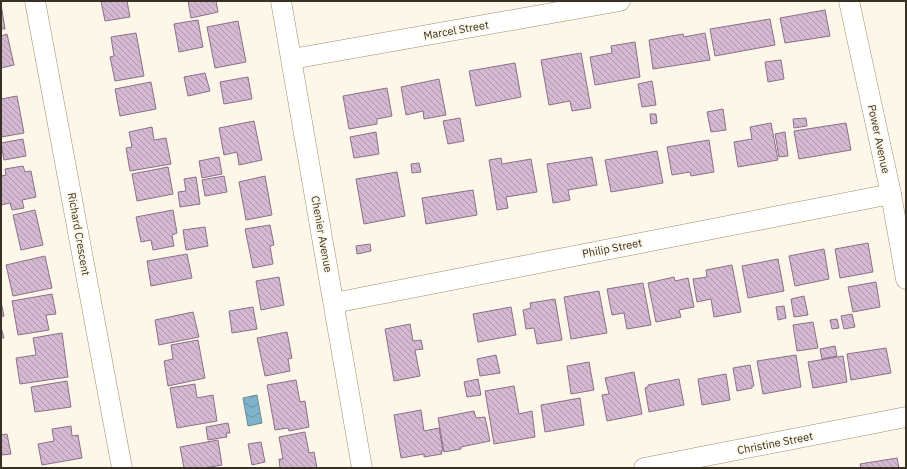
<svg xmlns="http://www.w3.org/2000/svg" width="907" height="469" font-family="'IBM Plex Sans',sans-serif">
<defs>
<pattern id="water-waves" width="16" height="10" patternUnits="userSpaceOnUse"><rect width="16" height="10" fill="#7eb3c9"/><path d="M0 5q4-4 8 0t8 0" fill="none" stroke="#6892a3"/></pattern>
<pattern id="building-back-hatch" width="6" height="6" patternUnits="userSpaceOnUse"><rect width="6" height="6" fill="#d5b8d2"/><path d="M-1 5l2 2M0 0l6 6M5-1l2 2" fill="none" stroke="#ae96aa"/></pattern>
</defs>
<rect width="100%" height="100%" fill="#fdf7e9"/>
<path fill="url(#water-waves)" stroke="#698c98" d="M257 395 262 423 248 426 243 398Z"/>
<g fill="url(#building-back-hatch)" stroke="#8b7088">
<path d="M101 1H127L130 17 105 21Z"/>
<path d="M188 1H216L218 12 191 18Z"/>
<path d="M1 4 5 29H1Z"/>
<path d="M825 10 830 36 785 43 780 18Z"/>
<path d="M770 19 775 45 715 56 710 29Z"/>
<path d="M198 20 203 47 179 52 174 24Z"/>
<path d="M238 21 246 62 215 68 207 27Z"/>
<path d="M136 33 144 76 115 81 110 57 114 56 111 37Z"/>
<path d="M705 33 710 60 653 69 649 40 683 34 684 37Z"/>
<path d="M7 34 14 65 1 68V36Z"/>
<path d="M635 42 640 77 595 85 590 57 612 53 611 46Z"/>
<path d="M581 53 591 108 572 111 570 101 549 105 541 60Z"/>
<path d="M781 60 784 79 768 82 765 62Z"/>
<path d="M515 63 521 97 476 106 469 71Z"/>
<path d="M205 73 210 91 188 96 184 77Z"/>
<path d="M248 77 252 99 224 104 220 82Z"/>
<path d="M439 79 446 115 424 119 423 111 406 115 401 87Z"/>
<path d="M652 81 656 105 642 107 638 84Z"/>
<path d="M151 82 156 109 120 116 115 89Z"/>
<path d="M387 88 392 116 377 119V124L349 129 343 96Z"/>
<path d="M17 96 24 133 1 137V99Z"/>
<path d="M723 109 726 130 711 132 707 112Z"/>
<path d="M650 114H656L657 123 651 124Z"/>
<path d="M460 118 464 141 448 144 443 121Z"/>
<path d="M806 118 807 126 794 128 793 119Z"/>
<path d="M254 121 262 160 239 165 237 152 224 155 219 128Z"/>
<path d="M771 123 778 160 738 167 734 142 752 139 750 127Z"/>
<path d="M846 123 851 150 799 159 794 131Z"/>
<path d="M152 127 154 140 166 138 171 164 130 171 126 148 132 147 129 132Z"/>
<path d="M376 132 379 154 354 158 350 137Z"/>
<path d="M785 132 788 156 779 157 775 134Z"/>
<path d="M23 139 26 156 4 160 1 143Z"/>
<path d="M709 140 714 172 691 176 690 172 672 175 667 147Z"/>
<path d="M657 151 663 183 611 192 605 160Z"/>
<path d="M219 157 222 174 202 178 199 161Z"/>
<path d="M592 157 597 185 568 190 570 200 553 203 547 164Z"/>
<path d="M501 158 502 164 531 159 537 192 506 197 508 208 497 210 489 160Z"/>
<path d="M419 163 421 172 412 173 411 164Z"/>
<path d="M23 166 25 172 31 171 36 197 22 200 24 208 12 210 10 203 1 205V176L6 175 5 169Z"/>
<path d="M168 167 173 194 137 201 132 174Z"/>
<path d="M397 172 405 216 364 224 356 179Z"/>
<path d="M224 176 227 192 205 196 202 180Z"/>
<path d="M265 176 272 215 246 220 239 182Z"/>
<path d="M196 177 200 204 180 207 178 192 186 191 184 179Z"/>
<path d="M473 190 477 215 426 224 422 198Z"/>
<path d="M35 210 43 245 21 250 13 215Z"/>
<path d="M173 210 177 233 172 235 174 246 153 250 151 240 141 242 136 217Z"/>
<path d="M270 225 274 245 270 246 273 264 253 268 245 229Z"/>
<path d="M205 227 208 246 186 250 183 230Z"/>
<path d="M868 243 873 272 840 278 835 249Z"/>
<path d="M370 244 371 251 357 254 356 246Z"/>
<path d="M824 249 829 279 795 286 789 256Z"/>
<path d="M187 254 192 278 151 286 147 261Z"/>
<path d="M45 256 52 288 13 296 6 265Z"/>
<path d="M778 259 784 291 748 298 742 266Z"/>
<path d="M732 265 741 312 714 317 711 299 697 302 693 279 707 277 706 270Z"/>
<path d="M279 277 284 305 261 310 256 281Z"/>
<path d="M674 277 675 281 688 278 694 307 679 310 681 317 656 322 648 283Z"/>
<path d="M876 282 880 307 853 312 848 287Z"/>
<path d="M643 283 651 325 627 329 624 313 612 315 607 289Z"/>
<path d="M599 291 607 333 571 339 564 297Z"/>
<path d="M52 294 56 314 46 315 49 330 18 335 12 301Z"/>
<path d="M804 296 808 315 794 317 791 299Z"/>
<path d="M555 299 562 340 537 344 534 328 526 329 523 310 531 308 530 303Z"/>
<path d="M1 302 4 316 1 317Z"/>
<path d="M784 306 786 318 778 320 776 307Z"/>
<path d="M253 307 257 329 232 333 229 311Z"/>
<path d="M511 307 516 335 478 342 473 314Z"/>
<path d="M193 312 199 337 159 345 155 320Z"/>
<path d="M852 314 855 327 844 329 841 316Z"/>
<path d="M837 319 839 328 832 329 830 320Z"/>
<path d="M813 322 818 348 797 351 793 325Z"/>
<path d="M410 324 413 341 421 340 423 349 415 350 420 376 394 381 385 329Z"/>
<path d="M1 327 4 338H1Z"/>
<path d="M287 332 292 358 288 359 290 371 265 376 257 338Z"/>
<path d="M62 333 68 377 20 384 16 358 36 355 33 338Z"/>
<path d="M198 340 205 378 168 386 164 361 173 359 171 345Z"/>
<path d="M835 346 837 356 822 359 820 349Z"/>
<path d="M886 348 891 373 851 380 847 354Z"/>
<path d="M496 355 500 373 480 376 477 359Z"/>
<path d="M796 355 801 387 763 394 757 361Z"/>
<path d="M843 356 847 382 813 388 808 362Z"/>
<path d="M589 362 594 390 571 394 567 366Z"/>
<path d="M750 365 754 386H752V388L737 391 733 368Z"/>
<path d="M634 372 642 414 607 421 602 395 609 394 605 378Z"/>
<path d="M726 374 730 400 702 405 698 379Z"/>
<path d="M478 379 481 395 467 397 464 382Z"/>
<path d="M679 379 684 405 649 412 645 388 648 387V385Z"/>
<path d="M296 380 300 402 305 401 309 427 289 431 288 428 275 430 267 385Z"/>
<path d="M67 381 71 407 35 412 31 387Z"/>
<path d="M195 384 197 398 213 395 217 421 177 428 170 388Z"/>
<path d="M514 386 519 414 532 411 535 437 494 444 485 391Z"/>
<path d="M580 398 584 425 545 432 541 405Z"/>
<path d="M421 410 424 431 439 428 443 451H441L442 454 424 457V454L401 458 394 415Z"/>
<path d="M474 411 476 418 485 417 490 441 461 447V449L444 452 438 418Z"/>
<path d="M228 423 230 433H226L227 437 208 440 206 427Z"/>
<path d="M71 426 72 436 78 435 82 458 42 465 38 444 54 441 52 429Z"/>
<path d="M305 432 309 453 314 452 317 468H280L279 459H283L279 437Z"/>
<path d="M7 434 11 454 1 455V435Z"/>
<path d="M218 440 222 465 204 468H184L180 447Z"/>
<path d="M261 442 265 462 252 465 248 444Z"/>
<path d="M897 458 899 468H861L860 464Z"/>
</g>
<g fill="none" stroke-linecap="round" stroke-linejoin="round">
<g stroke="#9d8d6e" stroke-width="21">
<g id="minor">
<path d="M35 1 122 468"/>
<path d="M281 1 362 468"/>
<path d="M849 1 891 194 906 279"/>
<path d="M292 59 620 1"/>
<path d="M334 303 891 194"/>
<path d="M644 468 906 417"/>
</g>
</g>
<use href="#minor" stroke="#fff" stroke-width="20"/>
</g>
<g text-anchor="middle" stroke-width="3.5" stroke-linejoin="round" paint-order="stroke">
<g font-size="11" fill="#373124" stroke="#fdf7e9">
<text transform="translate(456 30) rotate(-10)" y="4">Marcel Street</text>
<text transform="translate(879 139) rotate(78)" y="4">Power Avenue</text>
<text transform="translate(79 234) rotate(80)" y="4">Richard Crescent</text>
<text transform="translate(322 234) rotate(80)" y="4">Chenier Avenue</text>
<text transform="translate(612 248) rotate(-11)" y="4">Philip Street</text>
<text transform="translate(775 443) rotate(-11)" y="4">Christine Street</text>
</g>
</g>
<rect width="907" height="469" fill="none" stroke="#373124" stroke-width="4"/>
</svg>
